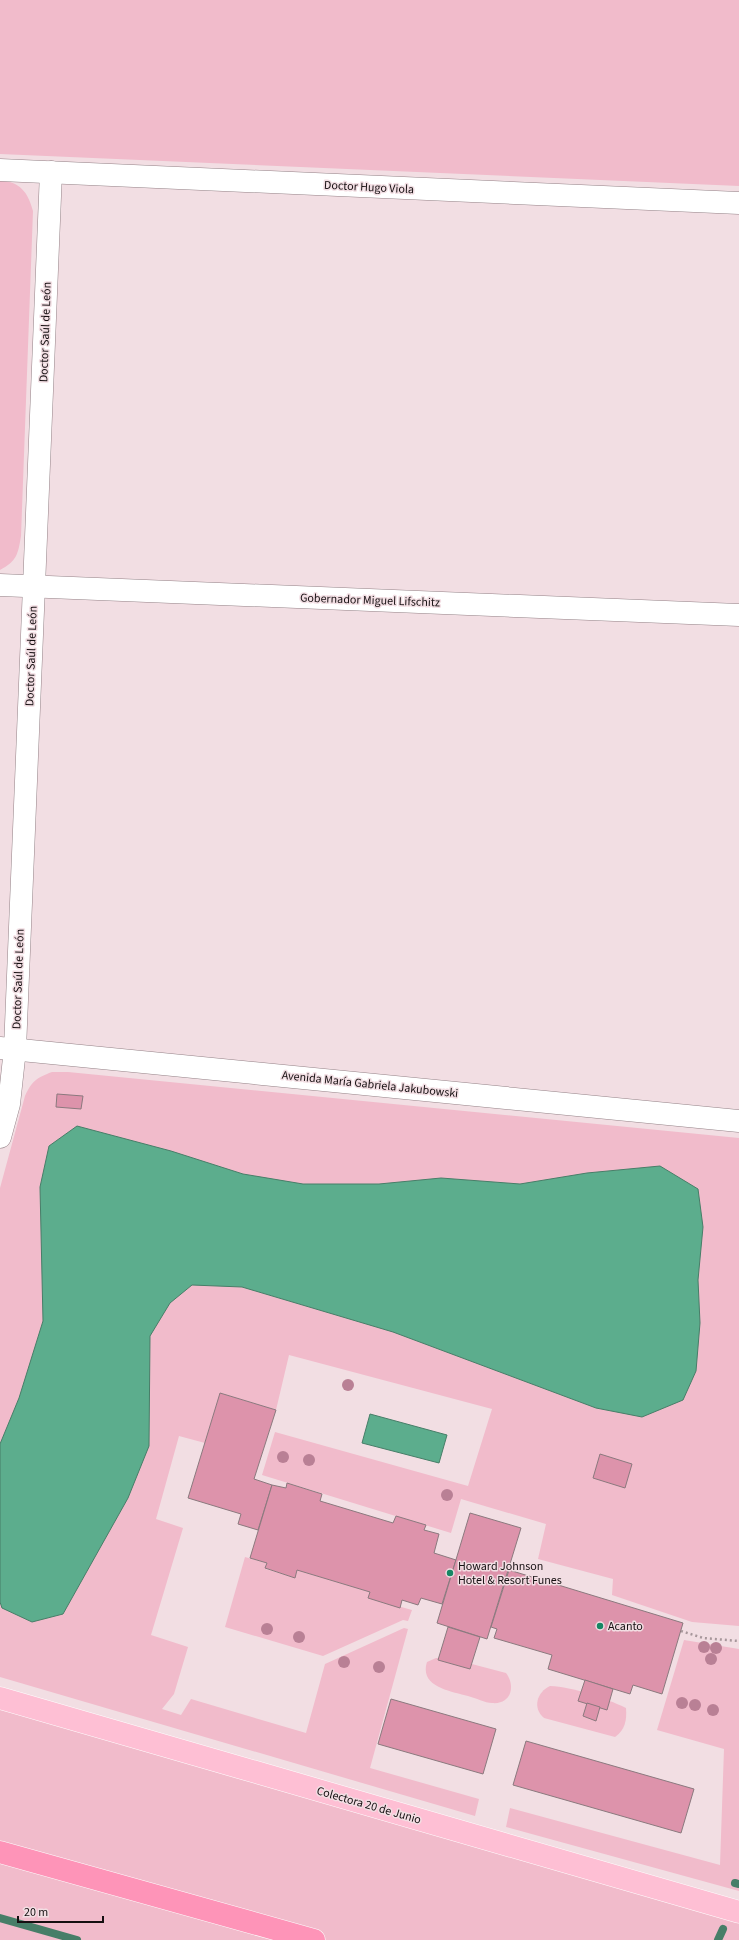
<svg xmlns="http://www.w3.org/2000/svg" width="739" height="1940" font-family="'Source Sans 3',sans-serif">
<rect width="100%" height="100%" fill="#f2dee3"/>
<g fill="#f1bbcb">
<path d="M0 0H739V186L0 154Z"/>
<path d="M0 180C20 182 28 192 33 211L21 536C18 554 17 561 0 570Z"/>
<path d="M52 1072H68L739 1138V1626L692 1622 612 1595 613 1579 538 1559 546 1524 461 1499 451 1533 262 1475 275 1432 468 1486 492 1409 289 1355 276 1410 220 1393 205 1443 179 1436 156 1519 183 1528 151 1635 188 1647 174 1694 162 1709 181 1715 191 1699 306 1733 325 1664 404 1628 408 1629 370 1768 479 1799 475 1816 0 1677V1188L25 1096C32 1081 36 1078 52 1072Z"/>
<path d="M245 1557 267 1563 266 1569 295 1578 297 1570 370 1592 369 1598 412 1610 408 1621 403 1620 323 1656 225 1627Z"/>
<path d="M684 1640 739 1649V1891L506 1827 510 1808 720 1865 724 1749 657 1730Z"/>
<path d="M436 1658H449L506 1673C516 1686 511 1705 492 1703 485 1703 476 1698 468 1696 451 1691 419 1687 427 1662Z"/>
<path d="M550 1686C573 1687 605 1698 626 1708 627 1720 625 1730 615 1737L544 1718C532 1708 537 1692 550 1686Z"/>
<path d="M0 1698 739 1912V1940H0Z"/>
</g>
<g fill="#5cad8d" stroke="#477e68">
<path d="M77 1126 171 1151 243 1174 303 1184H379L441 1178 520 1184 587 1173 660 1166 698 1189 703 1227 698 1280 700 1323 696 1371 683 1400 642 1417 596 1408 393 1332 242 1287 192 1285 170 1303 150 1336 149 1446 128 1498 63 1614 32 1622 2 1608 0 1602V1444L19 1398 43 1321 40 1187 49 1146Z"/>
<path d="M370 1414 447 1435 439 1463 362 1443Z"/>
</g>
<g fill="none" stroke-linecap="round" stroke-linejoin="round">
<g stroke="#477e68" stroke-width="8">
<path d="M735 1883 739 1884"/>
<path d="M0 1918 77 1940"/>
<path d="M718 1940 723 1929"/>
</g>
</g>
<g fill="#dd93ab" stroke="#8b797e">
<path d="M57 1094 83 1096 81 1109 56 1107Z"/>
<path d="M220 1393 276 1410 254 1479 272 1485 258 1530 238 1524 241 1514 188 1498Z"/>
<path d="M600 1454 632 1464 625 1488 593 1478Z"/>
<path d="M287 1483 322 1494 320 1501 393 1523 396 1516 426 1525 424 1530 439 1534 434 1553 456 1560 442 1604 421 1598 418 1605 402 1600 400 1608 368 1598 370 1592 297 1570 295 1578 265 1568 267 1563 250 1558 272 1485 286 1488Z"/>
<path d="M470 1513 521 1528 487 1639 437 1623Z"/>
<path d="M509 1570 683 1623 662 1694 633 1685 630 1694 548 1669 552 1655 494 1638 497 1629 491 1627Z"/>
<path d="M448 1627 480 1637 470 1669 438 1660Z"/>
<path d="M585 1680 613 1689 607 1710 578 1701Z"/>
<path d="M391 1699 496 1729 483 1774 378 1744Z"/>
<path d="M587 1703 600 1707 596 1721 583 1716Z"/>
<path d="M526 1741 694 1789 681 1833 513 1785Z"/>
</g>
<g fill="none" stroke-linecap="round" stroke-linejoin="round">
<g stroke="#948287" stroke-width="23">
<g id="minor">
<path d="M0 170 739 203"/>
<path d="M0 585 739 615"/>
<path d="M0 1048 739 1121"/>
<path d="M0 1137 9 1104 15 1049 51 172"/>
</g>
</g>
<g stroke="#fff" stroke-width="23">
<path id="major" d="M0 1698 739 1912"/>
</g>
<g stroke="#fff" stroke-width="23">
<path id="highway" d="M0 1852 314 1940"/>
</g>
<path stroke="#a7979b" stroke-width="2.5" stroke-dasharray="2 3" stroke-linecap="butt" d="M681 1631 703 1638 739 1641"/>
<use href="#minor" stroke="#fff" stroke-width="22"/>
<use href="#major" stroke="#febfd4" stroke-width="22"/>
<use href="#highway" stroke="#fe94b8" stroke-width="22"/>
</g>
<g fill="#b98095">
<circle cx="348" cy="1385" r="6"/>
<circle cx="283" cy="1457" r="6"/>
<circle cx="309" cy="1460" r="6"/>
<circle cx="447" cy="1495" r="6"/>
<circle cx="267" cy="1629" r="6"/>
<circle cx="299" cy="1637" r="6"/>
<circle cx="704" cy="1647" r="6"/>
<circle cx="716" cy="1648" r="6"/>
<circle cx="711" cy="1659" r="6"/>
<circle cx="344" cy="1662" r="6"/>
<circle cx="379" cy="1667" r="6"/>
<circle cx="682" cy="1703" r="6"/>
<circle cx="695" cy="1705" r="6"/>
<circle cx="713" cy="1710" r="6"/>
</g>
<g fill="#178664" stroke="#f2dee3" stroke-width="1.5">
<circle cx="450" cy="1573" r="4"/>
<circle cx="600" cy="1626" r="4"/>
</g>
<g text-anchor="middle" stroke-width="3" stroke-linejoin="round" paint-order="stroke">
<g font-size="12" fill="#150f11" stroke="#f2dee3">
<text transform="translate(369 187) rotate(3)" y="4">Doctor Hugo Viola</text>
<text transform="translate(45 332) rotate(-88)" y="4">Doctor Saúl de León</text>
<text transform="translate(370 600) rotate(2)" y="4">Gobernador Miguel Lifschitz</text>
<text transform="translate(31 656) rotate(-88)" y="4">Doctor Saúl de León</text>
<text transform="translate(18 979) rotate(-88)" y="4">Doctor Saúl de León</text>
<text transform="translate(370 1084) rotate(6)" y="4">Avenida María Gabriela Jakubowski</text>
<text transform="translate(369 1805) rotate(16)" y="4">Colectora 20 de Junio</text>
</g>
<g font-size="12" fill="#150f11" stroke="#f2dee3" text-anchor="start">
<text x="458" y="1570">Howard Johnson<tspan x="458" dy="14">Hotel &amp; Resort Funes</tspan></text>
<text x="608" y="1630">Acanto</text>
</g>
</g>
<path d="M18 1916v6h85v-6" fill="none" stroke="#150f11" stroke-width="2"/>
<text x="24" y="1916" font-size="12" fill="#150f11" stroke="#f2dee3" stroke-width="3" paint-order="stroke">20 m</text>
</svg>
